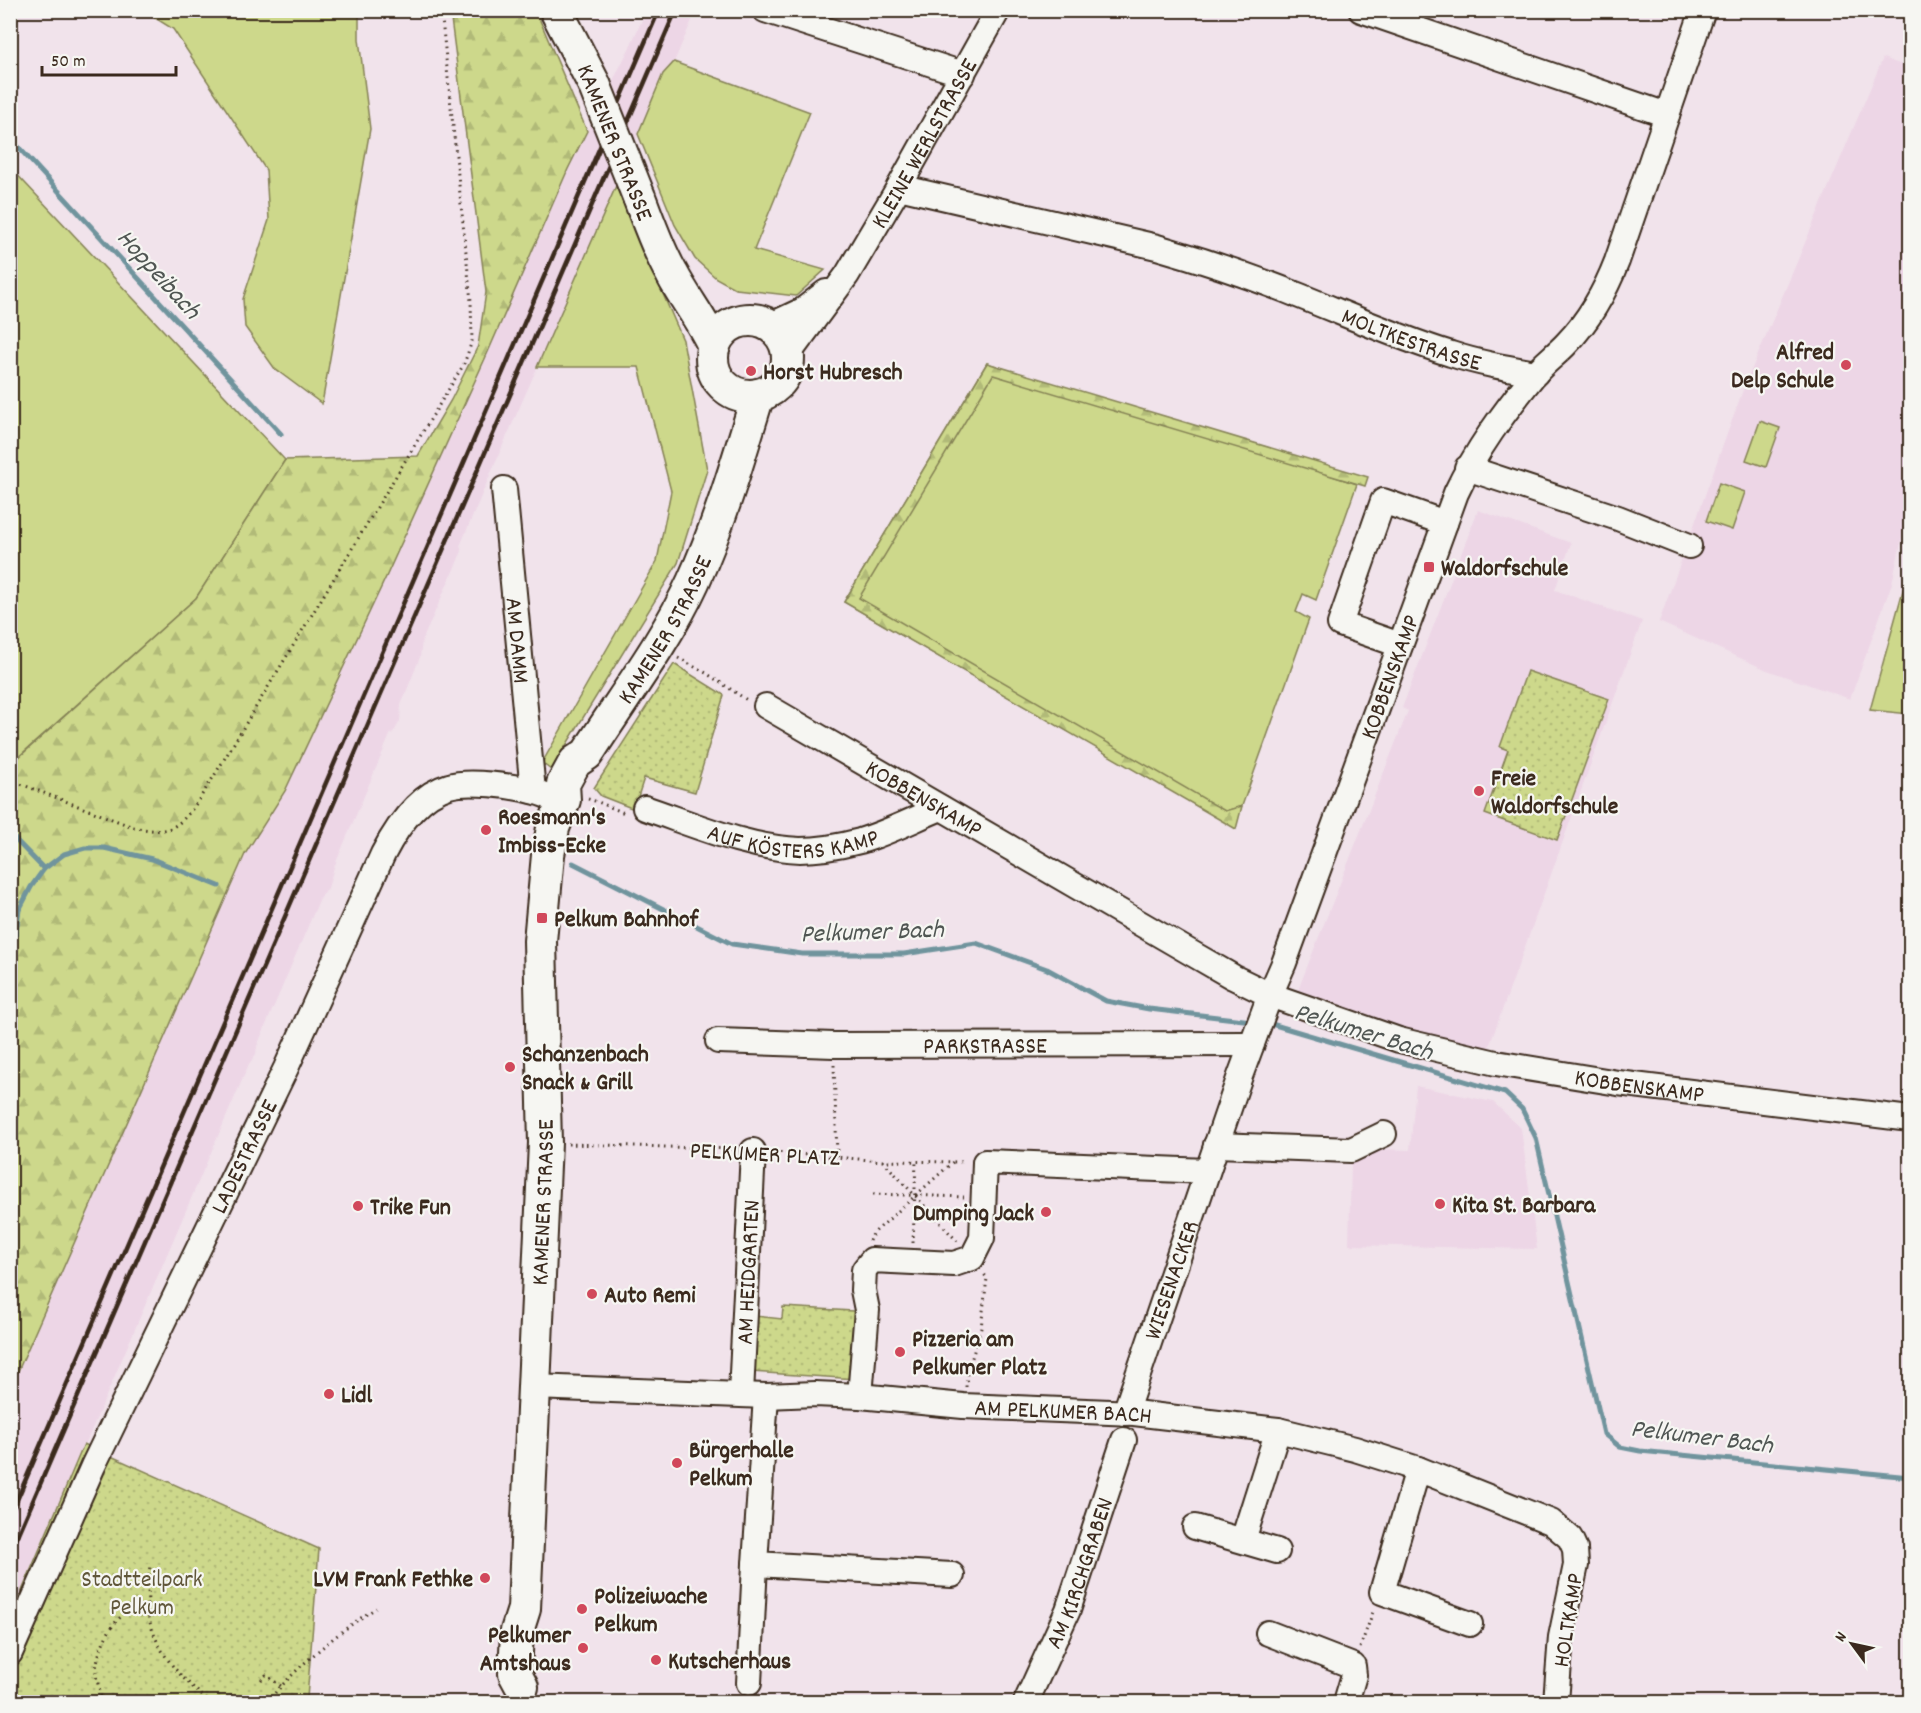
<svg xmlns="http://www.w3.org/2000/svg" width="1921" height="1713" font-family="Dekko,sans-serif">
<defs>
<pattern id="forest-firs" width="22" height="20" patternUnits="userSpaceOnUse" patternTransform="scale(1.5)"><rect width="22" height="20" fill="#cdd88b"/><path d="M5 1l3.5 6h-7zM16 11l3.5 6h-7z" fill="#b1ba78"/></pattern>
<pattern id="park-dots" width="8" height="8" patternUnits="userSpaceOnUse" patternTransform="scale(1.5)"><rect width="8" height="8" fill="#cdd88b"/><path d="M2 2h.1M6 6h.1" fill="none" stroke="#b1ba78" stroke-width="1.8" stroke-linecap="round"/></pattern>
</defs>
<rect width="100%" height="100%" fill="#f1e3eb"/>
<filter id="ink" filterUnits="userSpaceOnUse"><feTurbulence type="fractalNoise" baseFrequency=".0167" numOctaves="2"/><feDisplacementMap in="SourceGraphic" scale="12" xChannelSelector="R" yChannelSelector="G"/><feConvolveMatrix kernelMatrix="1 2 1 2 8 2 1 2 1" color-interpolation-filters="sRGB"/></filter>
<g filter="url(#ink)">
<g fill="#edd6e6">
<path d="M646 11H696L674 62 663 74 611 200 499 454 460 546 462 551 422 641 420 657 401 705 400 721 395 730 390 735 334 867 328 888 320 898 257 1046 256 1054 249 1064 11 1617V1387L245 854 285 791 386 577 488 352 568 169 629 49Z"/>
<path d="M1883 58 1910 68V503L1892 583 1850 699 1767 670 1659 622 1743 390Z"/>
<path d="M1478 510 1571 543 1555 590 1642 621 1485 1058 1298 990 1408 711 1402 708Z"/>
<path d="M1416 1086 1493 1102 1521 1128 1537 1249 1349 1245 1351 1162 1376 1149 1410 1150Z"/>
</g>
<g fill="#cdd88b" stroke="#848154" stroke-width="1.5">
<path d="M144 11H359V39L370 129 322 404 275 369 245 327 243 299 269 220 266 170 173 29Z"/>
<path d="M674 62 810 112 754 250 825 270 796 296 736 289 716 278 695 259 675 225 638 134 663 74Z"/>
<path d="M10 167 285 460 196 598 16 759 10 757Z"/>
<path d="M616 186 683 340 707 470 678 563 551 770 542 763 657 561 671 491 639 367H537Z"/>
<path d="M987 363 1357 484 1316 600 1303 594 1296 612 1309 619 1242 806 1226 811 1222 820 844 602Z"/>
<path d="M1760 421 1780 428 1766 467 1746 460Z"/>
<path d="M1719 483 1745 492 1732 530 1706 521Z"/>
<path d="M1910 565V714L1870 710Z"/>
</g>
<g fill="url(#forest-firs)" stroke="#848154" stroke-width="1.5">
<path d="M450 11H536L587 131 568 169 488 352 386 577 285 791 245 854 11 1387V757L17 759 196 598 285 460 418 456 451 400 478 346 486 292Z"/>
<path d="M987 363 1368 477 1365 486 993 375 859 598 1225 811 1242 806 1236 829 844 602Z"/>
</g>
<g fill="url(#park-dots)" stroke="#848154" stroke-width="1.5">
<path d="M674 664 724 695 695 792 644 778 634 809 601 796 594 788Z"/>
<path d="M1527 671 1609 699 1557 840 1485 814 1508 750 1500 747Z"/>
<path d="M783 1307 853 1311 861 1322 856 1379 751 1372 755 1316 782 1319Z"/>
<path d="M84 1444 319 1549 307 1698 310 1702H11V1617Z"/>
</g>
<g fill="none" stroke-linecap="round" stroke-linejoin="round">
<g stroke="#6f949d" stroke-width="5">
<path d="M10 138 281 434"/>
<path d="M10 834 44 869"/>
<path d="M573 863 732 944 802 954H904L976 943 1047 969 1106 1001 1149 1009 1252 1021"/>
<path d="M1268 1023 1505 1093 1522 1109 1536 1138 1604 1434 1620 1447 1640 1451 1910 1477"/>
<path d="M10 1073 16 987 13 954 19 910 31 887 44 869 64 854 85 848H104L152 859 219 886"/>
</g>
<g stroke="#3b2a1e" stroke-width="28">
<g id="minor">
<path d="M765 10 963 74"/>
<path d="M1361 10 1667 115"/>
<path id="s1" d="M899 187 1157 247C1206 261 1253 277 1300 296 1350 316 1399 338 1451 354 1478 363 1507 368 1536 373"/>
<path d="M769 326 803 310 826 292"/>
<path id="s2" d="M788 355 847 275 899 187 998 10"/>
<path d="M1467 468 1618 518 1689 546"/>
<path id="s3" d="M504 489 533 791"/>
<path d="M1400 645 1340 624 1383 501 1445 523"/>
<path id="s4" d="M766 706 1193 954 1233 977 1270 995 1284 963 1456 493C1476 450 1504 412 1534 375 1544 363 1557 354 1567 343 1590 319 1605 292 1617 261L1703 10"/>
<path id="s5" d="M645 808C695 825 747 848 800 850 820 850 841 846 860 841 887 833 914 819 941 808"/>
<path id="s6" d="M718 1041 834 1045 1252 1044"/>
<path d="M1216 1145 1351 1150 1384 1134"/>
<path id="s7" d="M534 1387 766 1396 815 1394 860 1396 963 1406 1134 1413 1278 1430 1355 1449 1418 1469 1551 1522 1570 1538 1575 1549 1576 1565 1561 1637 1556 1702"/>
<path id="s8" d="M741 1394 753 1151"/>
<path d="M766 1396 755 1564 952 1575"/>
<path d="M860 1396 867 1310 863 1290 864 1270 872 1260 954 1264 972 1258 982 1238 985 1162 1207 1171"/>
<path id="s9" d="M1125 1413 1240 1076 1270 995 1399 1040 1496 1063 1618 1083 1910 1119"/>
<path d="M1418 1469 1382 1592 1470 1624"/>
<path d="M1195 1527 1277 1551"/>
<path d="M1243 1540 1278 1430"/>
<path d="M1268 1633 1353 1666 1354 1675 1346 1702"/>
<path id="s10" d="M10 1653 93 1466 286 1068 383 854C397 827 418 795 449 786 468 780 513 786 532 791 543 793 553 799 563 802"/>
<path d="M749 1683 755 1564"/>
<path id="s11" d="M1026 1702 1068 1610 1124 1440"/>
</g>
</g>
<g stroke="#3b2a1e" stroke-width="36">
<g id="major">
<path d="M556 10 594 84"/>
<path d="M639 197C649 223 658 250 672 274 685 299 703 321 714 346"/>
<circle cx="750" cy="358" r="38"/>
<path id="s12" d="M522 1687 515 1674 517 1631 524 1609 545 1143 540 941 548 855 553 828 564 800 563 784 575 762 587 754C622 699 666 641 693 582 720 523 739 457 758 395"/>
</g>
</g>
<g stroke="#3b2a1e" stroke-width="3" stroke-dasharray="1.5 4.5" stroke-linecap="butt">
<path d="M678 658 706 673 747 700"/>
<path d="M10 780 133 827C144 829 159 833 171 828 189 819 200 797 211 781L464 364 472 341 471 301 441 10"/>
<path d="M588 799 598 802 627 814"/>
<path d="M834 1065 837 1156"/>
<path d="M568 1144 732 1149"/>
<path d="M774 1152 883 1161 965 1162"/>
<path d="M883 1161 957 1241"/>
<path d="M873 1194 964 1197"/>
<path d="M869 1241 870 1238 876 1231 953 1162"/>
<path d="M913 1243 916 1161"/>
<path d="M966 1387 967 1374 981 1328 987 1278 984 1274"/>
<path d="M147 1611 150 1563"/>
<path d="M1360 1648 1374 1609"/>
<path d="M261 1680 266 1675 281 1686"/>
<path d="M102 1702C101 1693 97 1683 96 1674 95 1655 112 1614 133 1611 137 1610 143 1611 147 1611 157 1655 177 1673 209 1702"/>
<path d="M267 1702C298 1666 335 1634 376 1608"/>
</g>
<use href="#minor" stroke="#f6f6f2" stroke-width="24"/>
<use href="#major" stroke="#f6f6f2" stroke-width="32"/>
<g stroke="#3b2a1e" stroke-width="4.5">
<path d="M10 1516 659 10"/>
<path d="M10 1554 676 10"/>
</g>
<g stroke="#3b2a1e" stroke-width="36" stroke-linecap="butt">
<path id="major-bridge" d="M594 84 639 197"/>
</g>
<use href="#major-bridge" stroke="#f6f6f2" stroke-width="32"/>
</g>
</g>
<g fill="#d1495b" stroke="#f6f6f2" stroke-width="2">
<circle cx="1846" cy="365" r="6"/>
<circle cx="751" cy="371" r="6"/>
<rect x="1423" y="561" width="12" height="12" rx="3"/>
<circle cx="1479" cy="791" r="6"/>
<circle cx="486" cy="830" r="6"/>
<rect x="536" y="912" width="12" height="12" rx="3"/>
<circle cx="510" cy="1067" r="6"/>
<circle cx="1440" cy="1204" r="6"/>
<circle cx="358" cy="1206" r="6"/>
<circle cx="1046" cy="1212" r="6"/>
<circle cx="592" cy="1294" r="6"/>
<circle cx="900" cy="1352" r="6"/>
<circle cx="329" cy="1394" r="6"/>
<circle cx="677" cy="1463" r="6"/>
<circle cx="485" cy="1578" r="6"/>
<circle cx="582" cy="1609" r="6"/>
<circle cx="583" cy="1648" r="6"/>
<circle cx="656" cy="1660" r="6"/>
</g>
<g text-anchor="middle" stroke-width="4.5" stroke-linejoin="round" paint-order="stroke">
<g font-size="24" fill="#3b2a1e" stroke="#f6f6f2">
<text transform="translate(616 142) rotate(68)" y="8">KAMENER STRASSE</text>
<text dy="8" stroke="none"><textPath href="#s2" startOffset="252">KLEINE WERLSTRASSE</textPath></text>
<text dy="8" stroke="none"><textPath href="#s1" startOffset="536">MOLTKESTRASSE</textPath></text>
<text dy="8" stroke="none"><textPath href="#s12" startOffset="1096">KAMENER STRASSE</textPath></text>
<text dy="8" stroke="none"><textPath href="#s3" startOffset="152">AM DAMM</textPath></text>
<text dy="8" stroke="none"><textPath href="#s4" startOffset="921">KOBBENSKAMP</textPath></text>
<text dy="8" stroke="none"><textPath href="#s4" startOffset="183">KOBBENSKAMP</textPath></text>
<text dy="8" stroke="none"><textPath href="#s5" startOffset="154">AUF KÖSTERS KAMP</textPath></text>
<text dy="8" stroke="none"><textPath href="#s6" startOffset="267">PARKSTRASSE</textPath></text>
<text dy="8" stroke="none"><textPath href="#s9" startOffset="824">KOBBENSKAMP</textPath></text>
<text transform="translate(765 1153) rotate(3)" y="8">PELKUMER PLATZ</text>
<text dy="8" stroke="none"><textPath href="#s10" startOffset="549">LADESTRASSE</textPath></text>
<text dy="8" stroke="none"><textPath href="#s12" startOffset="488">KAMENER STRASSE</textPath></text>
<text dy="8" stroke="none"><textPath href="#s8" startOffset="122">AM HEIDGARTEN</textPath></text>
<text dy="8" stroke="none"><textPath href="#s9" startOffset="141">WIESENACKER</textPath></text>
<text dy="8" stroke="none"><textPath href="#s7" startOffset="530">AM PELKUMER BACH</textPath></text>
<text dy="8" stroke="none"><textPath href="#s11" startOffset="140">AM KIRCHGRABEN</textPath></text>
<text transform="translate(1567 1620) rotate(-81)" y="8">HOLTKAMP</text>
</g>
<g font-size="24" font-weight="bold" fill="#3b2a1e" stroke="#f6f6f2" text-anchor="start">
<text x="1834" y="359" text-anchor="end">Alfred<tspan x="1834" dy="28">Delp Schule</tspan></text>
<text x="763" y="379">Horst Hubresch</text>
<text x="1441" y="575">Waldorfschule</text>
<text x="1491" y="785">Freie<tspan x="1491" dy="28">Waldorfschule</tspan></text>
<text x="498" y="824">Roesmann's<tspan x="498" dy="28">Imbiss-Ecke</tspan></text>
<text x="554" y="926">Pelkum Bahnhof</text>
<text x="522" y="1061">Schanzenbach<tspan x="522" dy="28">Snack &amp; Grill</tspan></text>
<text x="1452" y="1212">Kita St. Barbara</text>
<text x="370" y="1214">Trike Fun</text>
<text x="1034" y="1220" text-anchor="end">Dumping Jack</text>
<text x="604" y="1302">Auto Remi</text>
<text x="912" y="1346">Pizzeria am<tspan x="912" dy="28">Pelkumer Platz</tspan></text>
<text x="341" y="1402">Lidl</text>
<text x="689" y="1457">Bürgerhalle<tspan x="689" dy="28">Pelkum</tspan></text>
<text x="473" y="1586" text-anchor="end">LVM Frank Fethke</text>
<text x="594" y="1603">Polizeiwache<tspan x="594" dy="28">Pelkum</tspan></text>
<text x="571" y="1642" text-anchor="end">Pelkumer<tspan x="571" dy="28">Amtshaus</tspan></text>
<text x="668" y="1668">Kutscherhaus</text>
</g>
<g font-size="24" fill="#605639" stroke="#f6f6f2">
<text x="142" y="1586">Stadtteilpark<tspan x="142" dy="28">Pelkum</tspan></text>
</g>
<g font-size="26" font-style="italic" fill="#505653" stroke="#f6f6f2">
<text transform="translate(160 273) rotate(48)" y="9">Hoppeibach</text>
<text transform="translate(872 930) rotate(-2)" y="9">Pelkumer Bach</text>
<text transform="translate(1364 1030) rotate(17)" y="9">Pelkumer Bach</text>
<text transform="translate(1702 1435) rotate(7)" y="9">Pelkumer Bach</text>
</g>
</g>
<rect width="1921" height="1713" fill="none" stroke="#f6f6f2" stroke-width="36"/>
<rect x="18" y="18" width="1885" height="1677" fill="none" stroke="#3b2a1e" stroke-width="2" filter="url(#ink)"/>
<g transform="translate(1852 1644) rotate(303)" stroke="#f6f6f2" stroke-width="4.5" paint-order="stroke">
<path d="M0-4.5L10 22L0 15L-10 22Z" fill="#3b2a1e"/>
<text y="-9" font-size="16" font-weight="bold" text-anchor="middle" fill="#3b2a1e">N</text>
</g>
<path d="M42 66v9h134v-9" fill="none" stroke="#3b2a1e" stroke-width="3"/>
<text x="51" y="66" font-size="18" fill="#3b2a1e" stroke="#f6f6f2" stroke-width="4.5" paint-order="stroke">50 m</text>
</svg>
